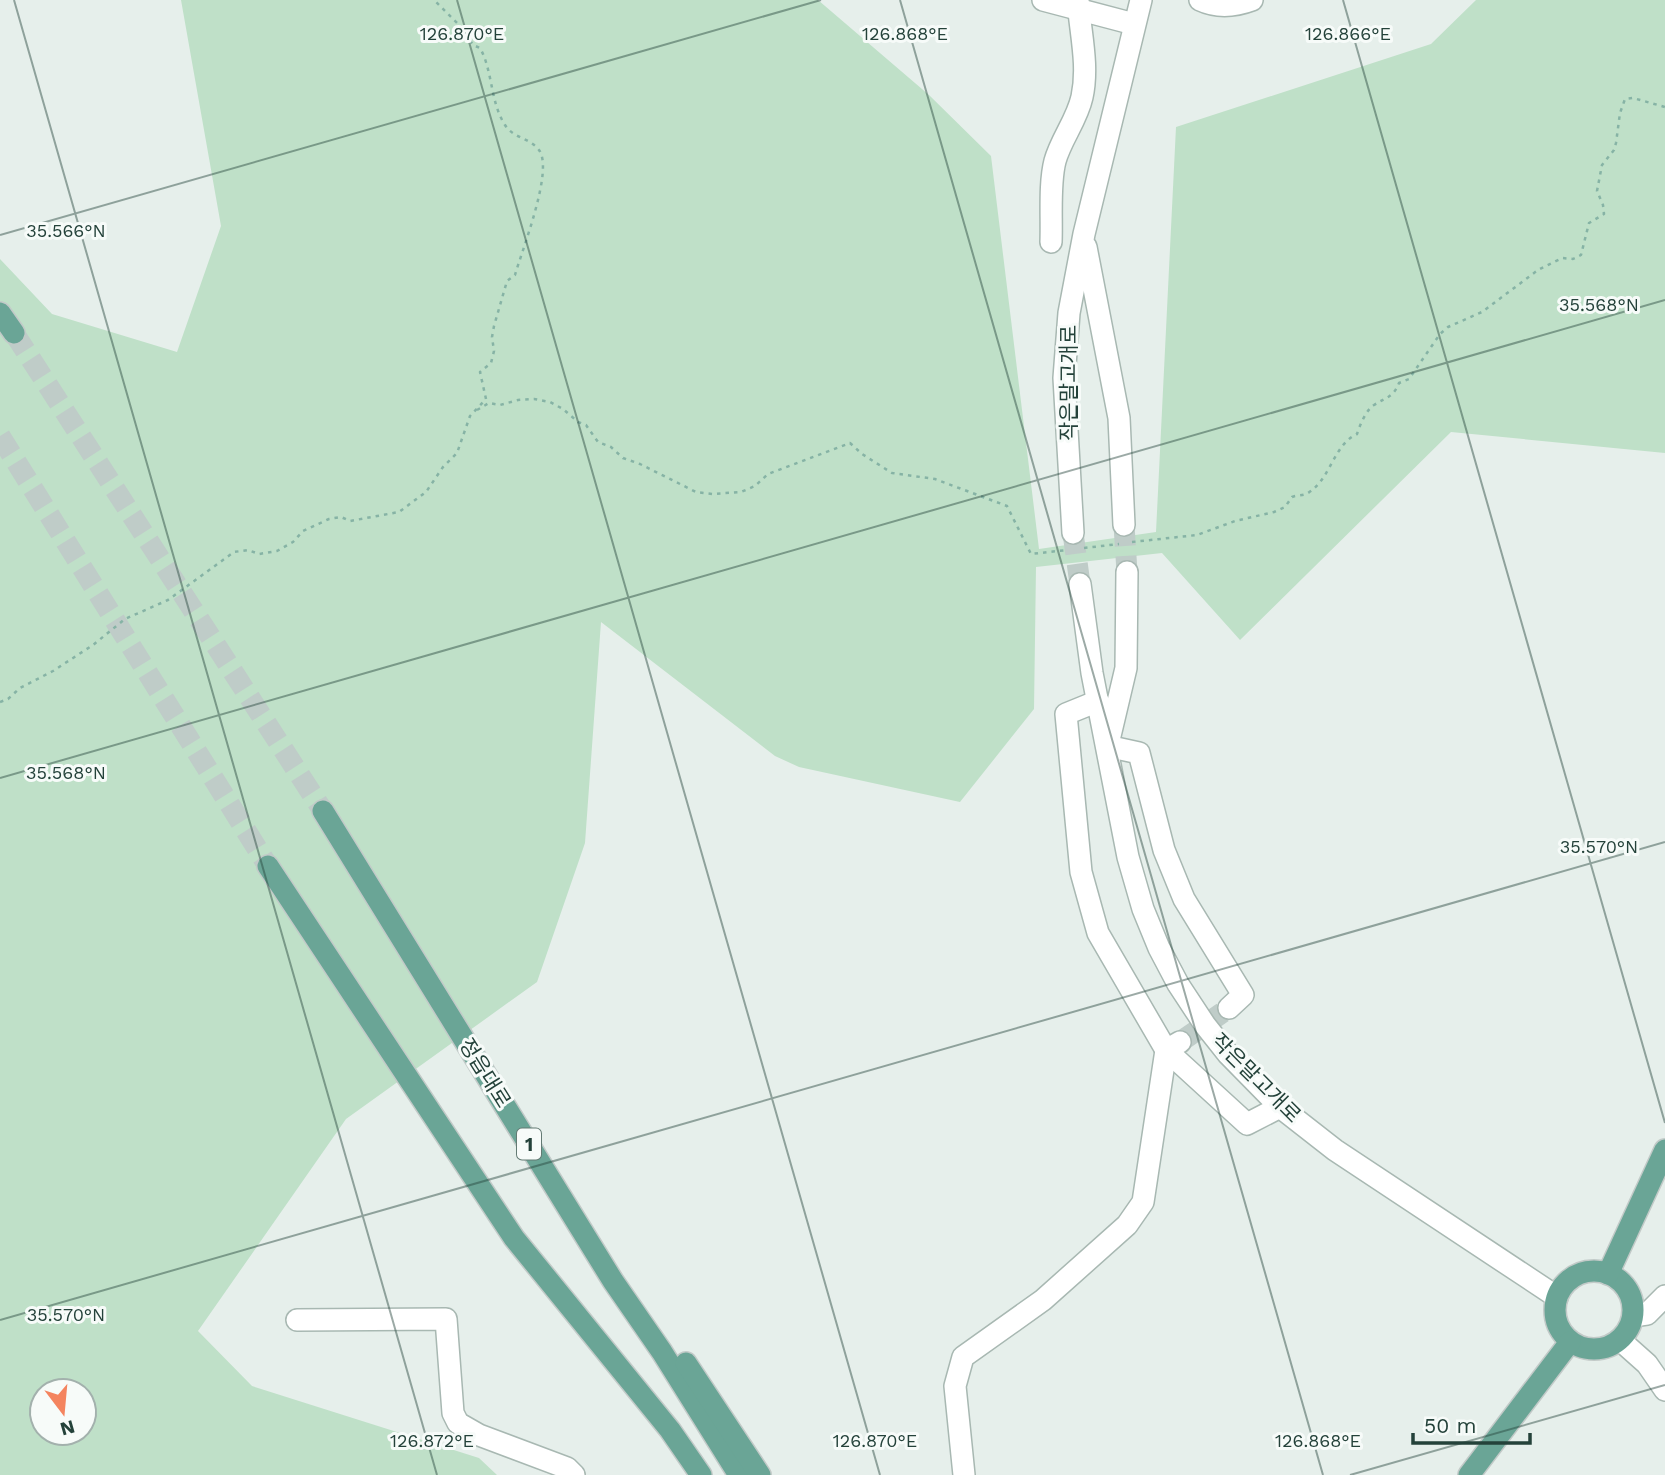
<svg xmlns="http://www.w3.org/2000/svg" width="1665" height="1475" font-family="'Work Sans','Noto Sans KR',sans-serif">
<rect width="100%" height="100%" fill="#e6efeb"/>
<path fill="#bfe0c8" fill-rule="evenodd" d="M181 0H818L929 95 991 156 1039 549 1156 532 1176 127 1431 44 1476 0H1665V453L1451 432 1240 640 1162 553 1036 567 1034 709 960 802 799 767 775 756 601 622 585 843 537 982 346 1119 198 1331 252 1386 479 1458 497 1475H0V259L52 314 177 352 221 226ZM42 1391H84V1433H42Z"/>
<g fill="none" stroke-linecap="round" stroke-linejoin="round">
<g stroke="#bfccc8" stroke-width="21" stroke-dasharray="21 10" stroke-linecap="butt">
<path d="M1124 525 1127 572"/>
<path d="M1073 533 1080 584"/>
<path d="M1180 1042 1229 1008"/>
</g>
<g stroke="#bfccc8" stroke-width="21" stroke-dasharray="21 10" stroke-linecap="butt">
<path d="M14 333 323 811"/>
<path d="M0 436 268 866"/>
</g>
<g stroke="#a8b8b2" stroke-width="24">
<g id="minor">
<path d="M1043 0 1134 24"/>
<path d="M1200 0C1217 8 1236 6 1252 0"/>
<path d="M1051 242C1052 218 1049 184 1055 161 1061 139 1077 120 1082 97 1089 65 1080 32 1078 0"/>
<path d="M1086 247 1119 418 1124 525"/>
<path d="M1073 533 1064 378 1069 313 1084 234 1141 0"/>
<path d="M1080 584 1092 673 1128 857 1143 909 1159 948 1178 984 1205 1025 1228 1054 1280 1107 1335 1150 1557 1297"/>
<path d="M1098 701 1066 714 1081 872 1098 933 1166 1050 1247 1124 1280 1107"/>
<path d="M1109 740 1126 668 1127 572"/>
<path d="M1107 746 1139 753 1164 850 1184 899 1243 995 1229 1008"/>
<path d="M1633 1316 1647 1314 1665 1296"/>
<path d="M297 1320 446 1319 453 1413 458 1423 479 1435 567 1468 574 1475"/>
<path d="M1620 1340 1647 1364 1665 1390"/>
<path d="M964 1475 955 1386 963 1357 1043 1300 1127 1225 1143 1202 1166 1050 1180 1042"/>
</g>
</g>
<g stroke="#c2cac8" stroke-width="24">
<g id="major">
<path d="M0 313 14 333"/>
<path d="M323 811 613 1281 662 1352 739 1475"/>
<path d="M268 866 514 1238 670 1430 701 1475"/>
<circle cx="1594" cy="1310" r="39"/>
<path d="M1608 1274 1665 1150"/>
<path d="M686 1363 760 1475"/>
<path d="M1469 1475 1570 1342"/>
</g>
</g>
<g stroke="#86b3a5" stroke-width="2.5" stroke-dasharray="3.5 5" stroke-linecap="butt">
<path d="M477 410 489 403 500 405 518 400 534 399 550 402 563 409 578 422 586 425 598 442 611 447 623 458 640 464 696 492 713 494 741 492 755 486 768 474 850 443 862 454 892 473 935 479 1007 506 1031 554 1067 550"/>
<path d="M1132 542 1197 535 1235 521 1274 512 1285 507 1292 497C1297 495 1303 496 1308 493 1331 479 1333 445 1357 434 1360 425 1366 410 1374 405 1386 397 1393 398 1399 383L1409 379 1440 334 1448 327 1482 312 1538 270 1562 258 1573 259 1581 255 1589 223 1604 214 1603 205 1597 191 1602 165 1614 150 1616 143 1620 113 1625 99 1633 98 1665 107"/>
<path d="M1084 548 1119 544"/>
<path d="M0 702 8 699 20 688 53 671 93 645 125 619 168 600 234 552 248 550 259 554 277 551 293 542 303 531 329 519 341 517 350 521 399 512 426 492 443 467 457 453 470 416 486 399 480 372 491 363 494 351 492 337 494 326 507 281 515 275C522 250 554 170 539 150 530 138 513 138 505 125 490 102 493 71 480 48L473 45 461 27 434 0"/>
</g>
<use href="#minor" stroke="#fff" stroke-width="21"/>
<use href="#major" stroke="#6aa596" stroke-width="21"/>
</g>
<path fill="none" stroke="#24423a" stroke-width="2" stroke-opacity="0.45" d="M14 0 437 1475M457 0 880 1475M900 0 1323 1475M1343 0 1665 1123M0 235 821 0M0 778 1665 300M0 1320 1665 842M1350 1475 1665 1385"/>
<g text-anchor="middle" stroke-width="6" stroke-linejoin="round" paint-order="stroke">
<rect fill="#f7fbf9" stroke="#637a73" stroke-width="2" x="517" y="1128.5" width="24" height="31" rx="5"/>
<g font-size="19" font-weight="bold" fill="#24423a">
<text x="529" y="1151">1</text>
</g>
<g font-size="21" fill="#24423a" stroke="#f7fbf9">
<text transform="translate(1069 383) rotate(-90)" y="7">작은말고개로</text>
<text transform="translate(485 1073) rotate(58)" y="7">정읍대로</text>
<text transform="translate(1256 1078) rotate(45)" y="7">작은말고개로</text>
</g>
</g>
<g font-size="18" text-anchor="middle" fill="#24423a" stroke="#f7fbf9" stroke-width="6" stroke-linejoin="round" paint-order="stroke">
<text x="462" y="40">126.870°E</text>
<text x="905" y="40">126.868°E</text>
<text x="1348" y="40">126.866°E</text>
<text x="66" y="237">35.566°N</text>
<text x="1599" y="311">35.568°N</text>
<text x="66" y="779">35.568°N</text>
<text x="1599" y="853">35.570°N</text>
<text x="66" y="1321">35.570°N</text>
<text x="432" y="1447">126.872°E</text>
<text x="875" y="1447">126.870°E</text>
<text x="1318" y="1447">126.868°E</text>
</g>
<g transform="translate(63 1412) rotate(164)"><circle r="33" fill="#f7fbf9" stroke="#a3b1ad" stroke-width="2"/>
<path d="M0-5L12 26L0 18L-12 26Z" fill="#f4845f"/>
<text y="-10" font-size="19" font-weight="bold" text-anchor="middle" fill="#24423a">N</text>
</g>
<path d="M1413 1433v10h117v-10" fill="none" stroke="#24423a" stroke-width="3.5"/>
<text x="1424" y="1433" font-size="21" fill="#24423a" stroke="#f7fbf9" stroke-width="5" paint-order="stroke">50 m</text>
</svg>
